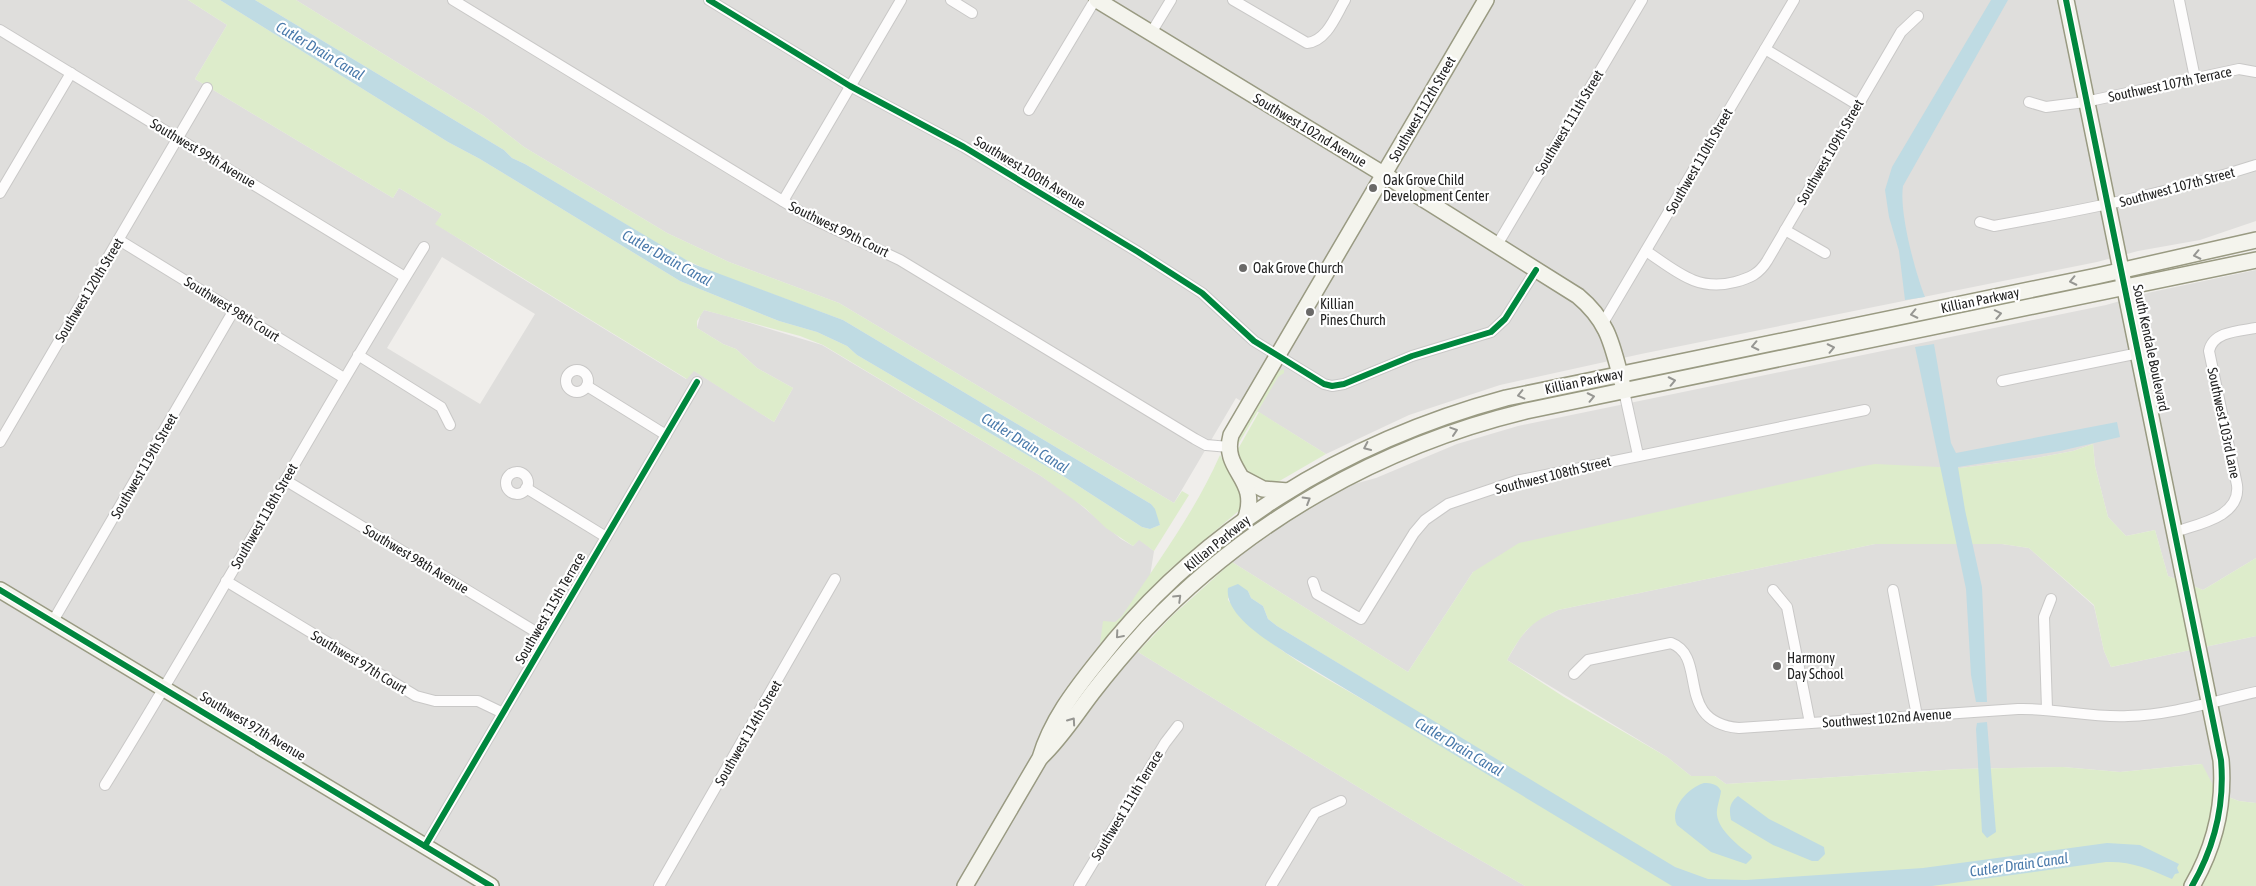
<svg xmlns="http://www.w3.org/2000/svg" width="2256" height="886" font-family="'Asap Condensed',sans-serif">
<rect width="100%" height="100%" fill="#f0eeeb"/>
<g fill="#dfdedc" fill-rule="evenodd">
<path d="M0 0H188L227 25 195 79 393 198 399 188 442 214 436 224 497 263 686 379 693 370 774 422 793 388 757 368 736 349 723 344 697 328 700 316 704 310 727 316 822 345 1041 476 1069 495 1121 539 1133 546 1139 539 1154 551 1138 652 1425 828 1525 886H0ZM442 257 535 314 480 404 387 348Z"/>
<path d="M296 0H2256V221L2200 240 2138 251 2097 262 1641 354 1500 385 1409 415 1326 454 1236 398 1174 503 839 303 729 262 667 233 524 147 484 116Z"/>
<path d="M2256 270V558L2203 590 2168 576 2155 530 2126 536 2108 517 2095 466 2093 444 2073 451 2031 459 1960 468 1937 467 1473 572 1408 672 1232 562 1300 513 1347 486 1376 478 1457 444 1518 426 2106 305 2152 292Z"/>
<path d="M1875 544H2002L2029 548 2094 606 2104 651 2111 667 2256 636V803L2239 801 2217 793 2201 764 2120 772 2063 767 1960 769 1726 784 1715 776H1691L1667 757 1507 660 1520 638 1535 621 1558 610Z"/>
</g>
<g fill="#ddeccb" fill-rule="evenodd">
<path d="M188 0H220L448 142 480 159 680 281 779 321 817 332 847 346 857 355 1063 476 1142 527 1150 529 1160 525 1151 504 843 320 712 272 684 259 525 164 512 158 504 150 255 0H296L484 116 524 147 667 233 729 262 839 303 1174 503 1182 491 1189 495 1154 551 1139 540 1133 546 1106 528 1085 508 1041 476 823 345 800 336 704 310 697 321V328L723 344 736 349 757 368 793 388 774 422 694 371 687 379 435 224 442 214 399 188 393 198 195 79 227 25Z"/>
<path d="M1284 369V373L1278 377 1236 448V438L1272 374Z"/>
<path d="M1259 412 1326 454 1276 483C1257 480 1240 470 1238 449Z"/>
<path d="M2093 444 2095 466 2108 517 2126 536 2155 530 2168 576 2203 590 2256 558V636L2111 667 2104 651 2094 605 2029 548 2002 544H1875L1558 610C1528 624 1523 632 1507 660L1564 697 1667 757 1691 776H1715L1726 784 1960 769 2063 767 2120 772 2202 764 2217 793 2239 801 2256 803V886H1525L1425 828 1138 652 1172 616 1232 562 1408 672 1473 572 1519 543 1858 467 1875 464 1960 468 2031 459 2073 451ZM1248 591 1251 598 1263 606 1268 619 1277 626 1392 696 1382 711C1328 678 1267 651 1228 600V598Z"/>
<path d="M1220 455 1229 472 1241 488V509L1171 568 1128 611 1100 644 1103 621 1115 622 1122 616C1156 564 1195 512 1220 455Z"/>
</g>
<g fill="#bfdbe3">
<path d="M220 0H255L504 150 512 158 525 164 693 264 843 320 1151 504 1155 509 1160 525 1150 529 1142 527 1063 476 857 355 847 346 817 332 779 321 680 281 480 159 448 142Z"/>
<path d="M1991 0H2008L1903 186C1899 212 1915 272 1925 297L1905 300 1899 251 1889 217 1885 190 1892 167Z"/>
<path d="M1934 344 1951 443 1956 453 2117 422 2120 437 2060 451 1958 467 1965 510 1982 587 1987 702H1976L1971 675 1966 589 1915 347Z"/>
<path d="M1238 584 1248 591 1251 598 1263 606 1268 619 1277 626 1675 867 1708 879 1746 880 1923 868 2107 843 2140 845 2179 864 2177 868 2179 873 2175 874 2172 879C2150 869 2131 861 2106 862L1932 886H1672L1286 653C1267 640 1224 615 1228 588Z"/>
<path d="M1987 722 1996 832 1987 838 1982 832 1976 729 1977 723Z"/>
<path d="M1704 783C1711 783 1718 784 1721 791 1720 799 1716 808 1717 815 1719 831 1740 847 1751 855L1752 858 1746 864 1711 852 1677 825C1669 808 1688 788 1704 783Z"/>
<path d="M1738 796 1769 819 1824 847 1825 854 1818 861H1812L1773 845 1731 820C1729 810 1729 803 1738 796Z"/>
</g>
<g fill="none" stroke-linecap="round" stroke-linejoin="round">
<g stroke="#c9c8c7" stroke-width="12">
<g id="street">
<path d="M453 0 809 217 900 260 1195 439 1206 445 1229 447"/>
<path d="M709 0 850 86 964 147 1138 252 1202 293 1254 341 1324 384 1332 386 1344 384 1412 356 1491 332 1505 319 1536 270"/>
<path d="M951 0 972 13"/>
<path d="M1233 0 1307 43C1327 41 1336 15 1345 0"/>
<path d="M2179 0 2195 78"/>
<path d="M0 30 405 277"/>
<path d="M1151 33 1171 0"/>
<path d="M1765 49 1858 105"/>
<path d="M2029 102 2046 107 2085 102 2239 69 2256 72"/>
<path d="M1029 110 1095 0"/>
<path d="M0 193 71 73"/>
<path d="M783 201 901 0"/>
<path d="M1980 222 1994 226C2083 210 2170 193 2256 165"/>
<path d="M1785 230 1825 253"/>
<path d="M119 240 344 378"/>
<path d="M1497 245 1642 0"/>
<path d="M1646 251C1676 271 1697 292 1735 282 1750 278 1759 274 1767 261L1901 32 1918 16"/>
<path d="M1603 323 1794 0"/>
<path d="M358 355 441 407 450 425"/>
<circle cx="577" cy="381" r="11"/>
<path d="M2002 381 2139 353"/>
<path d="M587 386 666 435"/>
<path d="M1624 391 1638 455"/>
<path d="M0 442 207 88"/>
<circle cx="517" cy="483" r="11"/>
<path d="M285 480 546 638"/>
<path d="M526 488 606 537"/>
<path d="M2175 532C2198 524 2241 517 2237 485L2209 351C2213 331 2240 331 2256 328"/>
<path d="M226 581 416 696 435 701H478L503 713"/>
<path d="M1313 582 1317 594 1361 619 1414 533 1425 520 1448 504 1516 481 1865 410"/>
<path d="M1773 590 1787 607 1810 723"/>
<path d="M1893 590 1917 716"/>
<path d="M53 621 234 310"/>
<path d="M1574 674 1588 660 1671 643C1709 657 1673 722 1739 728L2018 709C2055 708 2091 718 2128 716 2171 715 2215 701 2256 692"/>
<path d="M2047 709 2044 617 2051 599"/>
<path d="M105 785C215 608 314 424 424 247"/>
<path d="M425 846 697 382"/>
<path d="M659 886 835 579"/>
<path d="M1079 886 1165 743 1178 726"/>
<path d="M1271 886 1315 813 1341 801"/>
</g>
</g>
<g stroke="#999a82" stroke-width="18">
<g id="secondary">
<path d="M1097 0 1393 180 1578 296C1609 322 1612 345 1622 382"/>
<path d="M2066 0 2221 760C2225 806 2215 846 2192 886"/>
<path d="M1244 479 1263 489 1288 491"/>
<path d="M1245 520C1261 478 1221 472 1231 435L1486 0"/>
<path d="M0 590 491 886"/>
<path d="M1041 757C1062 737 1076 714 1093 692 1110 670 1128 649 1147 628 1250 520 1381 446 1526 411L2256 260"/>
<path d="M965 886 1040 758C1051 721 1074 691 1098 661 1200 529 1346 441 1506 398L2097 276 2256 240"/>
</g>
</g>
<use href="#street" stroke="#fdfcfc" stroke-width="10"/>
<use href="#secondary" stroke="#f4f4ed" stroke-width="15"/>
<g stroke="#fff" stroke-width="9">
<g id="cycleway">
<path d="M709 0 850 86 964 147 1138 252 1202 293 1254 341 1324 384 1332 386 1344 384 1412 356 1491 332 1505 319 1536 270"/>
<path d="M2066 0 2221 760C2225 806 2215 846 2192 886"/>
<path d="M0 590 491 886"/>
<path d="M425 846 697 382"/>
</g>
</g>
<use href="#cycleway" stroke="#00873e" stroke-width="6"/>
</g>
<defs><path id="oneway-chevron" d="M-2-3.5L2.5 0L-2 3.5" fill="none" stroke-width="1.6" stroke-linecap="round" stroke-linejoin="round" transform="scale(1.25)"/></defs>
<g stroke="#969692">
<use href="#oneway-chevron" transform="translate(2197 255) rotate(168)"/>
<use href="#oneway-chevron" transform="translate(2073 281) rotate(168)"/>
<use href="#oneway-chevron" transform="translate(1914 314) rotate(168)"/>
<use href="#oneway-chevron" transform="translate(1998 314) rotate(-11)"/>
<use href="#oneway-chevron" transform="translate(1755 346) rotate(168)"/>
<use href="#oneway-chevron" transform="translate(1831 348) rotate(-12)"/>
<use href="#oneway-chevron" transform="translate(1672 381) rotate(-12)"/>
<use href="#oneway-chevron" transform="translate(1521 395) rotate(167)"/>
<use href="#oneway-chevron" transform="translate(1591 397) rotate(-12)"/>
<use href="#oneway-chevron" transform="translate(1454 431) rotate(-18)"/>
<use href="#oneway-chevron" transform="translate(1367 447) rotate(155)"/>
<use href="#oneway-chevron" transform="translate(1307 500) rotate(-31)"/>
<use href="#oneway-chevron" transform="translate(1178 598) rotate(-44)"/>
<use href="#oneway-chevron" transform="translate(1119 635) rotate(131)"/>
<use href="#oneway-chevron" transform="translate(1072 721) rotate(-55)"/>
</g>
<g fill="#6a6968" stroke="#fff" stroke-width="2">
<circle cx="1373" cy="188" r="5"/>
<circle cx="1243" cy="268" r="5"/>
<circle cx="1310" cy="312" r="5"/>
<circle cx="1777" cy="666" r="5"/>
</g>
<g text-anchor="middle" stroke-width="4.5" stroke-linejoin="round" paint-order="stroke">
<g font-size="14" fill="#222" stroke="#fff">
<text transform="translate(2170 84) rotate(-12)" y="5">Southwest 107th Terrace</text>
<text transform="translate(1422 109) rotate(-60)" y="5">Southwest 112th Street</text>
<text transform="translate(1569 122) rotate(-59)" y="5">Southwest 111th Street</text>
<text transform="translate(1310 130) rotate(31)" y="5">Southwest 102nd Avenue</text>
<text transform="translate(1830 152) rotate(-60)" y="5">Southwest 109th Street</text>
<text transform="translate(203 153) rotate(31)" y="5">Southwest 99th Avenue</text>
<text transform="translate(1699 161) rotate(-60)" y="5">Southwest 110th Street</text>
<text transform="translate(1030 172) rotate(31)" y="5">Southwest 100th Avenue</text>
<text transform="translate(2177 187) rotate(-15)" y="5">Southwest 107th Street</text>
<text transform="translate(839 229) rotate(26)" y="5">Southwest 99th Court</text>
<text transform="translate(89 290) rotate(-59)" y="5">Southwest 120th Street</text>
<text transform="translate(1980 300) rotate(-12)" y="5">Killian Parkway</text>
<text transform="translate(232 309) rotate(32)" y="5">Southwest 98th Court</text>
<text transform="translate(2151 348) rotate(78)" y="5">South Kendale Boulevard</text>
<text transform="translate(1584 381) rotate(-12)" y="5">Killian Parkway</text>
<text transform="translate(2224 423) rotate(78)" y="5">Southwest 103rd Lane</text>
<text transform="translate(144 466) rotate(-60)" y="5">Southwest 119th Street</text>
<text transform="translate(1553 475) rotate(-14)" y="5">Southwest 108th Street</text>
<text transform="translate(264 516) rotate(-60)" y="5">Southwest 118th Street</text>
<text transform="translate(1217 543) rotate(-39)" y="5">Killian Parkway</text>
<text transform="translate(416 559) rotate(31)" y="5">Southwest 98th Avenue</text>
<text transform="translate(550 608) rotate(-60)" y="5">Southwest 115th Terrace</text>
<text transform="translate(359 662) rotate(31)" y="5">Southwest 97th Court</text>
<text transform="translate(1887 718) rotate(-4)" y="5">Southwest 102nd Avenue</text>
<text transform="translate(253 726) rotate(31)" y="5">Southwest 97th Avenue</text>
<text transform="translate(748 733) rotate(-60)" y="5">Southwest 114th Street</text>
<text transform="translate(1127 805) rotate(-59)" y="5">Southwest 111th Terrace</text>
</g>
<g font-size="14" fill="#222" stroke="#fff" text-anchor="start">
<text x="1383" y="185">Oak Grove Child<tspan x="1383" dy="16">Development Center</tspan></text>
<text x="1253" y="273">Oak Grove Church</text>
<text x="1320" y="309">Killian<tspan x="1320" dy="16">Pines Church</tspan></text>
<text x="1787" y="663">Harmony<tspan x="1787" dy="16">Day School</tspan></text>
</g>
<g font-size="15" font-style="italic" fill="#4a7aab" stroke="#fff">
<text transform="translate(320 51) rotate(31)" y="5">Cutler Drain Canal</text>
<text transform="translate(667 258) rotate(29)" y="5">Cutler Drain Canal</text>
<text transform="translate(1025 443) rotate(32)" y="5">Cutler Drain Canal</text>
<text transform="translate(1459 747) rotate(31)" y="5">Cutler Drain Canal</text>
<text transform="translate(2019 865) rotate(-8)" y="5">Cutler Drain Canal</text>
</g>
</g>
</svg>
